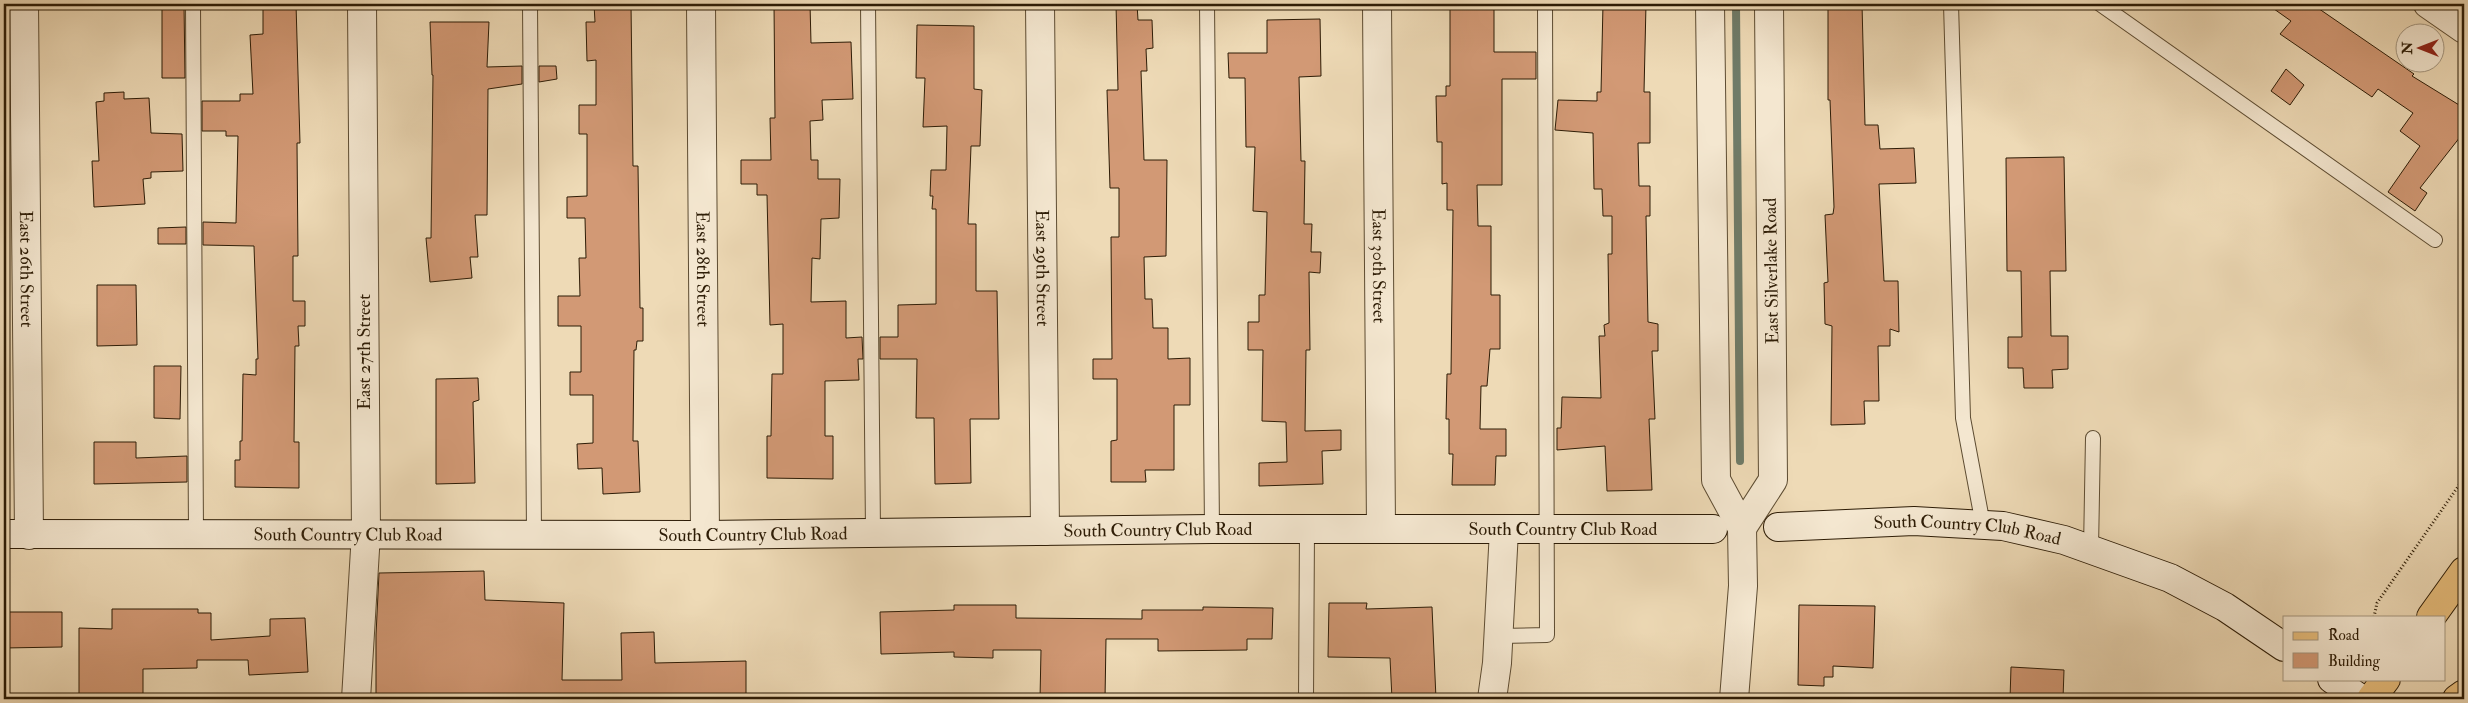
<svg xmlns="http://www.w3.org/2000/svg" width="2468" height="703" font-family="'IM FELL Double Pica',serif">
<rect width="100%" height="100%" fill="#eedab6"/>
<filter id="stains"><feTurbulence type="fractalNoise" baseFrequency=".004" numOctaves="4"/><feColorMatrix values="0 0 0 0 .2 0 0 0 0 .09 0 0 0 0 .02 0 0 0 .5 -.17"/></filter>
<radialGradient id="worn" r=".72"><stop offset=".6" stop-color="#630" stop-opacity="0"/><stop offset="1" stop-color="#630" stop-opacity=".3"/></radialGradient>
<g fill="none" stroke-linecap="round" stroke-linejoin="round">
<path stroke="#6f7b68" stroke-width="8" d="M1736 4 1740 461"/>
</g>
<g fill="#d29975" stroke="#2d1c06">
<path d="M162 4H184L185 78H162Z"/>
<path d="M263 4H296L300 143H297L298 256H293V301H305V326H298L299 346H295L294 442H299V488L235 487V460H240V441H242L243 374 256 375V359H258L254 246 203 245V222L236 223 238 136H226V131H202V101H240V94H253L250 35 263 34Z"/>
<path d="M594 4H631L633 166H638L640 308H643V341H637L636 350H634L633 441H638L640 492 603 494 602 468 578 469 577 444 593 443V395H570V372H581V326H558V296H580L579 258H586L585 218H567V197L587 196V134H579V105H596V60L587 61 586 22H595Z"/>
<path d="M774 4H810L811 43 851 42 853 99 822 100 823 120 810 121 811 160H818V179H840L839 218 821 219 820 259 812 258 811 302 846 301V338L862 337 863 359H858L859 380 825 381V436H833V479L767 478V436H771L772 374H783V324L770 325 767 195H757V184H741V160H771L770 118H775Z"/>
<path d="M1116 4H1137L1138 20H1152L1153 48 1146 49 1147 71H1141L1144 160H1167L1166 256 1144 257 1145 299H1152L1153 328H1168V359L1190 358V405H1174V470H1145L1146 482H1111V441L1117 440V379H1093V359H1112L1111 237H1119V188H1110L1107 90H1118Z"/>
<path d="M1450 4H1494V52H1536V79H1502V185H1477L1478 226H1491V295H1500V349H1490L1487 386H1481L1480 429H1506V456H1496L1495 485H1452L1453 454H1449V419H1446L1447 374H1451L1453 210H1447V183L1442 184V142H1437L1436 96H1446V86H1450Z"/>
<path d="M1603 4H1646L1644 92H1650V143H1638L1639 186H1650V216H1646L1648 322 1658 324V351H1652L1655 419H1649L1652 490 1607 491 1605 446 1557 450V428H1561L1562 397 1601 398 1599 336H1605L1604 325 1609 323 1608 254H1612V216H1603L1602 189H1594L1593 133 1555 130 1558 100 1597 101V92H1601Z"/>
<path d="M1828 4H1862L1865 125H1878L1880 149 1914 148 1916 183 1879 184 1884 281H1898L1899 332 1890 329V346H1878L1879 401H1864L1865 424 1831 425 1832 326 1825 324 1824 283 1828 282 1825 215 1833 214 1834 207 1830 100H1828Z"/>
<path d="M2267 4H2312L2414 74 2412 76 2464 108V132L2420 188 2427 193 2415 211 2388 192 2420 146 2400 131 2413 113 2378 89 2372 97 2280 34 2291 21Z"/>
<path d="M1320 19 1321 76 1299 77 1301 161H1305L1304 224H1312L1311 252H1321L1320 273 1309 272 1310 350H1306L1305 431 1341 430V450L1322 451 1323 484 1259 486V463L1287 462 1286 422 1262 421 1263 350H1248V322H1259V295H1265L1267 212 1253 211 1255 147H1246L1245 78H1229L1228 53H1267V20Z"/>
<path d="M430 22H489L487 67 522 66V84L488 89 487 215H475L478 257H470L472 278 430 282 426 238H431L433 75H432Z"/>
<path d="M917 25 974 26V89L982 90 980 146H971L968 224H976V291H997L999 419H970L971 483 935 484 934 418H916L917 359H880V337H898V305L936 304V209H932L933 196H930L931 170H946L947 126 923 127 925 78H916Z"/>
<path d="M539 66H556L557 79 539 82Z"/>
<path d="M2286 69 2304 85 2290 105 2271 91Z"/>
<path d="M124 92V99L149 98 151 133 182 134 183 171 151 172V178L143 179 145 204 94 207 92 161H99L96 102 104 101V93Z"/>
<path d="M2064 157 2066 271H2050L2051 336H2068V369L2052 370 2053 388H2024L2023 368H2008V337H2022L2021 271H2007L2006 158Z"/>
<path d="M186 227V244H158V228Z"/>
<path d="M97 285H136L137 345 97 346Z"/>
<path d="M154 366H181L180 419 154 418Z"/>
<path d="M478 378 479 400 473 402 475 483 436 484V379Z"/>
<path d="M94 442H136V458L187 456V482L94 484Z"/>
<path d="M484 571 485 600 564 603 562 680H622L621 633 654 632 655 663 746 661V699H376V635L379 573Z"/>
<path d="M1329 603H1367L1366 609 1432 607 1436 699H1392L1390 658 1328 657Z"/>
<path d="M954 605H1016V618L1142 619V610H1203V607L1273 608 1272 639H1247V650L1158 651V639H1106L1105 699H1040L1041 650H993V658L954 657V652L881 654 880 612 954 610Z"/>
<path d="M1799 605 1875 606 1873 668 1833 666V677H1824V686L1798 685Z"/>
<path d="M112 609H198V613H211V640L270 636V619L305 618 308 672 249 675 248 660H197V668L143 669V699H79V628L112 629Z"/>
<path d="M4 612H62V647L4 648Z"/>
<path d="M2011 667 2064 670 2063 699H2010Z"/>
</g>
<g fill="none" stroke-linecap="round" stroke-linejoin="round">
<g stroke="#5d4c32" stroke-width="16">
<g id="service">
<path d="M193 4 196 534"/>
<path d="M530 4 534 534"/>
<path d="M868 4 873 532"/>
<path d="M1207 4 1212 529"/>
<path d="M1951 4 1963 418 1983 525"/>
<path d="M2100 4 2435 240"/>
<path d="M2091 549 2093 438"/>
<path d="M1499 636 1547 635 1545 4"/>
<path d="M1306 699 1307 529"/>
</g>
</g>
<g stroke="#5d4c32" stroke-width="30">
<g id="minor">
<path id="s1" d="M24 4 29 535"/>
<path id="s2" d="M701 4 705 535"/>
<path id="s3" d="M1040 4 1045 531"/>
<path id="s4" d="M1377 4 1381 529"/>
<path d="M2428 4 2464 29"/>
<path d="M356 699 366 533 362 4"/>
<path d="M1492 699 1497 663 1504 530"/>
<path d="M1734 699 1743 586 1742 528"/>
</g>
</g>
<g stroke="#5d4c32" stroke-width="30">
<g id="tertiary">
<path d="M1710 4 1716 480 1742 528"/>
<path d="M1742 528 1773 480 1769 4"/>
</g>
</g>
<g stroke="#2d1c06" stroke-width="30">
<g id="secondary">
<path id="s5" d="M1778 527 1914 521 2003 526 2064 540 2170 578 2225 607 2284 647"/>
<path id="s6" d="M4 534 705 535 1212 529H1713"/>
<path d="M2332 679 2361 699"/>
</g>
</g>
<g stroke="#2d1c06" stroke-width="30">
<g id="primary">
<path d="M2431 617 2464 571"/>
<path d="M2371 699 2386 679"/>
</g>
</g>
<g stroke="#2d1c06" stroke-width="30">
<path id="trunk" d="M2457 699 2464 694"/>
</g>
<path stroke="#2d1c06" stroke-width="3" stroke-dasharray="1 2.5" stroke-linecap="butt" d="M2374 617 2377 603 2464 478"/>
<use href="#service" stroke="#f4e7d0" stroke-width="14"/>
<use href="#minor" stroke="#f4e7d0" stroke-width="28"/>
<use href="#tertiary" stroke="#f4e7d0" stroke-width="28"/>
<use href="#secondary" stroke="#f4e7d0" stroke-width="28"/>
<use href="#primary" stroke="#e7bd7b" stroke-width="28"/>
<use href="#trunk" stroke="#e7bd7b" stroke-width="28"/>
</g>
<g text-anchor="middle" stroke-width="4" stroke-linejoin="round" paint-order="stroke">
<g font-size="18" fill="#2d1c06" stroke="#f4e7d0">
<text dy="6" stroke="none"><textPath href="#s4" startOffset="262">East 30th Street</textPath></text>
<text dy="6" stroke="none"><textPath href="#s3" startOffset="264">East 29th Street</textPath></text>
<text dy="6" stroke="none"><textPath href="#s1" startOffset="265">East 26th Street</textPath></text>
<text dy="6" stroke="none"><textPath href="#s2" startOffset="265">East 28th Street</textPath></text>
<text transform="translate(1771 271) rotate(-91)" y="6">East Silverlake Road</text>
<text transform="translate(364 352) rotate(-90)" y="6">East 27th Street</text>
<text dy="6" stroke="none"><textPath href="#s6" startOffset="1559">South Country Club Road</textPath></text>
<text dy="6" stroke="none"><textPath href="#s6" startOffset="1154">South Country Club Road</textPath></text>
<text dy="6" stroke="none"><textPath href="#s5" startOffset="190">South Country Club Road</textPath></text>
<text dy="6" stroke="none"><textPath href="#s6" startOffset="344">South Country Club Road</textPath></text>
<text dy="6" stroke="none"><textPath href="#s6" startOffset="749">South Country Club Road</textPath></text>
</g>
</g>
<rect width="2468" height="703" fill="none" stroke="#eedab6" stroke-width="20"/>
<rect x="5" y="5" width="2458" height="693" fill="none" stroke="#2d1c06" stroke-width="2.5"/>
<rect x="10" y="10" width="2448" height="683" fill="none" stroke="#2d1c06"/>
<rect x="2283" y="616" width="162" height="65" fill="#f4e7d0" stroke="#a4967f"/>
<rect x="2293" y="632" width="25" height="8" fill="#e7bd7b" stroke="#a4967f"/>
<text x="2328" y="640" font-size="15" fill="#2d1c06">Road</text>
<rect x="2293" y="653" width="25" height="15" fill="#d29975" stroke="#a4967f"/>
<text x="2328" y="666" font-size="15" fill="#2d1c06">Building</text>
<g transform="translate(2420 48) rotate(270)"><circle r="24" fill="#f4e7d0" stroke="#a4967f"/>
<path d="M0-4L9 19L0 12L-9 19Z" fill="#8f2418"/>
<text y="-8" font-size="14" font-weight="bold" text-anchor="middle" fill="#2d1c06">N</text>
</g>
<rect width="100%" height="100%" filter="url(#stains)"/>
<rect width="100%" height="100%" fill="url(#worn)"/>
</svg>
